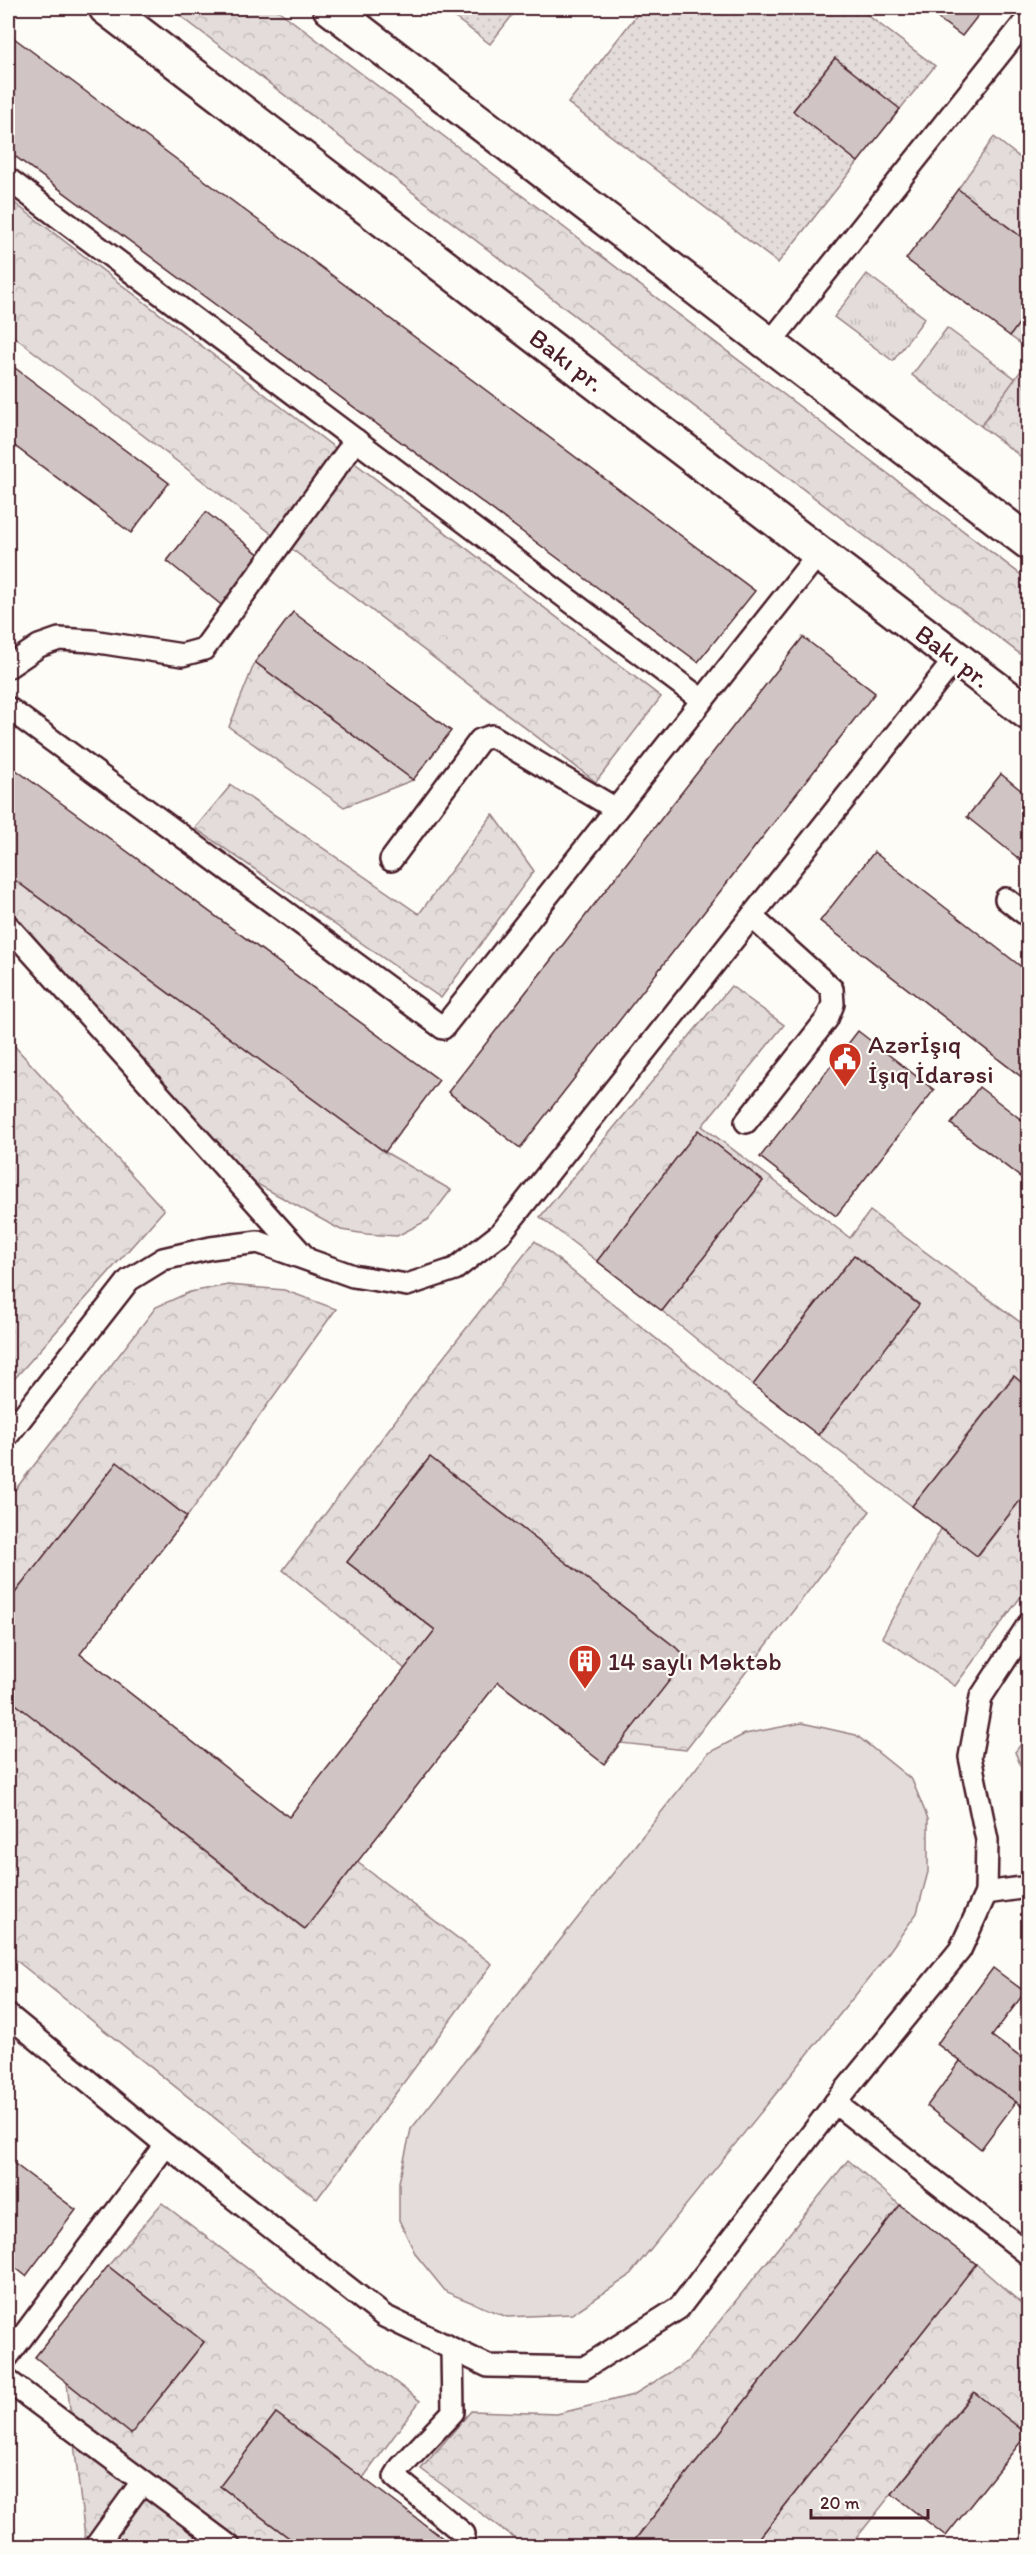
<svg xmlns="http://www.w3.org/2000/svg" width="1036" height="2554" font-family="Itim,sans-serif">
<defs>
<pattern id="grass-tufts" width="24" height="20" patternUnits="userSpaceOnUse" patternTransform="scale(1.5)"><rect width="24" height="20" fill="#e3dcda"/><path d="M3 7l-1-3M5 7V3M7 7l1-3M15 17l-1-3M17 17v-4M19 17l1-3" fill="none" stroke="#c4bcbb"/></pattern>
<pattern id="forest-crowns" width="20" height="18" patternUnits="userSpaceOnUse" patternTransform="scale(1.5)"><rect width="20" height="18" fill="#e3dcda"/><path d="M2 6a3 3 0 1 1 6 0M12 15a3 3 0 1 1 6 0" fill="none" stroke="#c4bcbb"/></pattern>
<pattern id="park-dots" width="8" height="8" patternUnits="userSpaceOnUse" patternTransform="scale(1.5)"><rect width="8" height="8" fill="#e3dcda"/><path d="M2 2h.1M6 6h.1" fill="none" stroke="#c4bcbb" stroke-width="1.8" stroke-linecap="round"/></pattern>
</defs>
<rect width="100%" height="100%" fill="#fdfcf7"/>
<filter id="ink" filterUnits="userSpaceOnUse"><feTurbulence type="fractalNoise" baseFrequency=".0167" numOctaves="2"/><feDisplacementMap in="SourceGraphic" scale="12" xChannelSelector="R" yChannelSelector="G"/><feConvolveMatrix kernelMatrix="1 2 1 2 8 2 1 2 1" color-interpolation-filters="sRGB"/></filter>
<g filter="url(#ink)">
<g fill="url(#grass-tufts)" stroke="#967e82" stroke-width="1.5">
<path d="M867 274 925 318 893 361 834 317Z"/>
<path d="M947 328 1016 379 981 426 912 375Z"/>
</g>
<g fill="url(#forest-crowns)" stroke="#967e82" stroke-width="1.5">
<path d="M170 8H275L1028 580V660Z"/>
<path d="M994 137 1028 164V242L958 189Z"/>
<path d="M8 198 661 697 596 782 8 332Z"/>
<path d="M1028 311V349L1010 336Z"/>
<path d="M1028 361V462L981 426Z"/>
<path d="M255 662 413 780 344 807 229 727Z"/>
<path d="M231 785 419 914 493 814 534 871 441 998 195 828Z"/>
<path d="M8 875 385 1152 451 1190 428 1220 397 1236 366 1234 341 1230 208 1157 8 913Z"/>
<path d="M731 986 784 1025 702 1126 850 1238 870 1211 1028 1328V1388L1013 1376 912 1506 818 1435 919 1304 854 1255 753 1385 662 1311 763 1181 698 1130 597 1261 540 1217Z"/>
<path d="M8 1039 164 1210 8 1386Z"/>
<path d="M535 1241 870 1511 686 1750 620 1743 687 1657 430 1457 347 1562 435 1630 405 1669 283 1570 428 1377Z"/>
<path d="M228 1285 284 1290 336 1309 187 1517 117 1463 8 1602V1499L156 1307 190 1292Z"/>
<path d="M1028 1490V1587L955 1686 882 1637 941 1529 978 1556Z"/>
<path d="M8 1698 304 1929 357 1862 492 1964 317 2199 8 1954Z"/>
<path d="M1028 1735V1783L1015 1752Z"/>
<path d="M848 2160 900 2205 630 2546H525L421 2469 471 2411 557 2414 633 2395 687 2362Z"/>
<path d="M162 2203 420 2401 363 2478 276 2413 220 2486 300 2546H86L67 2383 131 2433 204 2342 108 2266Z"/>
<path d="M976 2264 1028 2309V2432L1027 2434 973 2392 850 2546H753Z"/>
</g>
<g fill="url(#park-dots)" stroke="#967e82" stroke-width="1.5">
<path d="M442 8H518L490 44Z"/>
<path d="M642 8H858L935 66 900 109 835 58 793 111 858 162 778 263 568 103Z"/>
</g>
<path fill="#e3dcda" stroke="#967e82" stroke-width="1.5" d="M802 1723 856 1735 912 1780 928 1819V1872L917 1913 878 1967 628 2277 572 2314 507 2317 446 2292 416 2255 399 2220V2182L411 2129 708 1753 745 1734Z"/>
<g fill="#d0c5c4" stroke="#4a1f2b" stroke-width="1.5">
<path d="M924 8H984L962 36Z"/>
<path d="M10 35 755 591 698 662 8 151V38Z"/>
<path d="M835 58 900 109 858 162 793 111Z"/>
<path d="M958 189 1028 242V311L1010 336 906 259Z"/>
<path d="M11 365 169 483 131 533 8 441V370Z"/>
<path d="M206 512 270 563 230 612 167 561Z"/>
<path d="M293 612 451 731 413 780 255 662Z"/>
<path d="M803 637 875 693 520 1148 448 1092Z"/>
<path d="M8 764 439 1080 385 1152 8 875Z"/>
<path d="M1001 774 1028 796V866L967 817Z"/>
<path d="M874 852 1028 972V1082L820 921Z"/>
<path d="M858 1031 934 1090 836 1216 760 1157Z"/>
<path d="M979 1087 1028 1125V1183L951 1124Z"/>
<path d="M698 1130 763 1181 662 1311 597 1261Z"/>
<path d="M854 1255 919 1305 818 1435 753 1385Z"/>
<path d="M1014 1376 1028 1388V1490L977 1556 912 1506Z"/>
<path d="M430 1457 688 1657 604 1764 498 1682 305 1929 8 1698V1602L117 1462 187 1517 80 1654 289 1817 435 1630 347 1562Z"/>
<path d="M993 1968 1025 1992 992 2036 1028 2063V2111L937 2044Z"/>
<path d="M960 2061 1016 2102 981 2149 927 2106Z"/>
<path d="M8 2159 76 2210 26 2276 8 2262Z"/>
<path d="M900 2205 976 2264 753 2546H630Z"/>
<path d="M108 2266 204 2342 131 2434 35 2357Z"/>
<path d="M974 2392 1027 2434 946 2536 892 2494Z"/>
<path d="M276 2413 363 2478 453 2546H300L220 2486Z"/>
<path d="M1028 2534V2546H1019Z"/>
</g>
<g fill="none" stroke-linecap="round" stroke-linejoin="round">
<g stroke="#4a1f2b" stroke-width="26">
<g id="lane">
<path d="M8 179 702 700"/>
<path d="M770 343 1028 18"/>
<path d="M8 667 39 646 59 639 92 641 182 655 204 649 356 440"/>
<path d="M8 708 443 1028 819 553"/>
<path d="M391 860 480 740 492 736 616 809"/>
<path d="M1006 899 1028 916"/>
<path d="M8 926 304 1256"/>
<path d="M746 1122 827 1019 833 1004 832 989 752 917"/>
<path d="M8 1435 129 1280 163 1259 211 1248 258 1242 353 1276 407 1285 455 1269 501 1233 956 658"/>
<path d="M1028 1625 981 1697 970 1757 987 1840 986 1893 960 1950 835 2103 1028 2254"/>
<path d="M986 1893 1028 1887"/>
<path d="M8 2015 166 2145 384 2316 488 2366 584 2368 679 2308 835 2103"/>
<path d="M452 2349 453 2412 401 2467 395 2477 464 2534"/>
<path d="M8 2356 166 2145"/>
<path d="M8 2381 229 2546"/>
<path d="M96 2546 142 2482"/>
</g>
</g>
<g stroke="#4a1f2b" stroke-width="38">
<g id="secondary">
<path d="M106 8 1028 713"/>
<path d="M330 8 1028 542"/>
</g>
</g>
<use href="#lane" stroke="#fdfcf7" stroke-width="21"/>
<use href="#secondary" stroke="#fdfcf7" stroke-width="33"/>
</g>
</g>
<defs>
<g id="civic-pin" transform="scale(1.725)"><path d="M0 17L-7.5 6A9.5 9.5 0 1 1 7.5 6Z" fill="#c8321e" stroke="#fdfcf7"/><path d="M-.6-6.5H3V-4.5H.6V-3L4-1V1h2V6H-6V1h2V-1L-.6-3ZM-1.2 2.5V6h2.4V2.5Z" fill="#fff"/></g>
<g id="building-pin" transform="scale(1.725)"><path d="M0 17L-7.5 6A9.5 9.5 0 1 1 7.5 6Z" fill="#c8321e" stroke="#fdfcf7"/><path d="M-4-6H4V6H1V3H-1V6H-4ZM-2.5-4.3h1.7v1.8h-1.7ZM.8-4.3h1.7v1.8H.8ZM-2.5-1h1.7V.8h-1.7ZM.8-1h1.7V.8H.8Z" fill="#fff"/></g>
</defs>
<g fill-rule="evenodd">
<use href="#civic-pin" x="845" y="1059"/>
<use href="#building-pin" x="585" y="1661"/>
</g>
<g text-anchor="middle" stroke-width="4.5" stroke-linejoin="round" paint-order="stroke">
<g font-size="26" fill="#4a1f2b" stroke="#fdfcf7">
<text transform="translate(567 360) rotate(37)" y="9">Bakı pr.</text>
<text transform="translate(953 656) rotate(37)" y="9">Bakı pr.</text>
</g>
<g font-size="26" fill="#4a1f2b" stroke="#fdfcf7" text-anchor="start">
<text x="868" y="1053">Azərİşıq<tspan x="868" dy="30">İşıq İdarəsi</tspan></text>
<text x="608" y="1670">14 saylı Məktəb</text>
</g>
</g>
<rect width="1036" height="2554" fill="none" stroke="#fdfcf7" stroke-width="30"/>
<rect x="15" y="15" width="1006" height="2524" fill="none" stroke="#4a1f2b" stroke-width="2" filter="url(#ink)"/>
<path d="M811 2509v9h117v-9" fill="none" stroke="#4a1f2b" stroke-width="3"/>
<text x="820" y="2509" font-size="18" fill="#4a1f2b" stroke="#fdfcf7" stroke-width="4.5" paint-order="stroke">20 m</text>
</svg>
